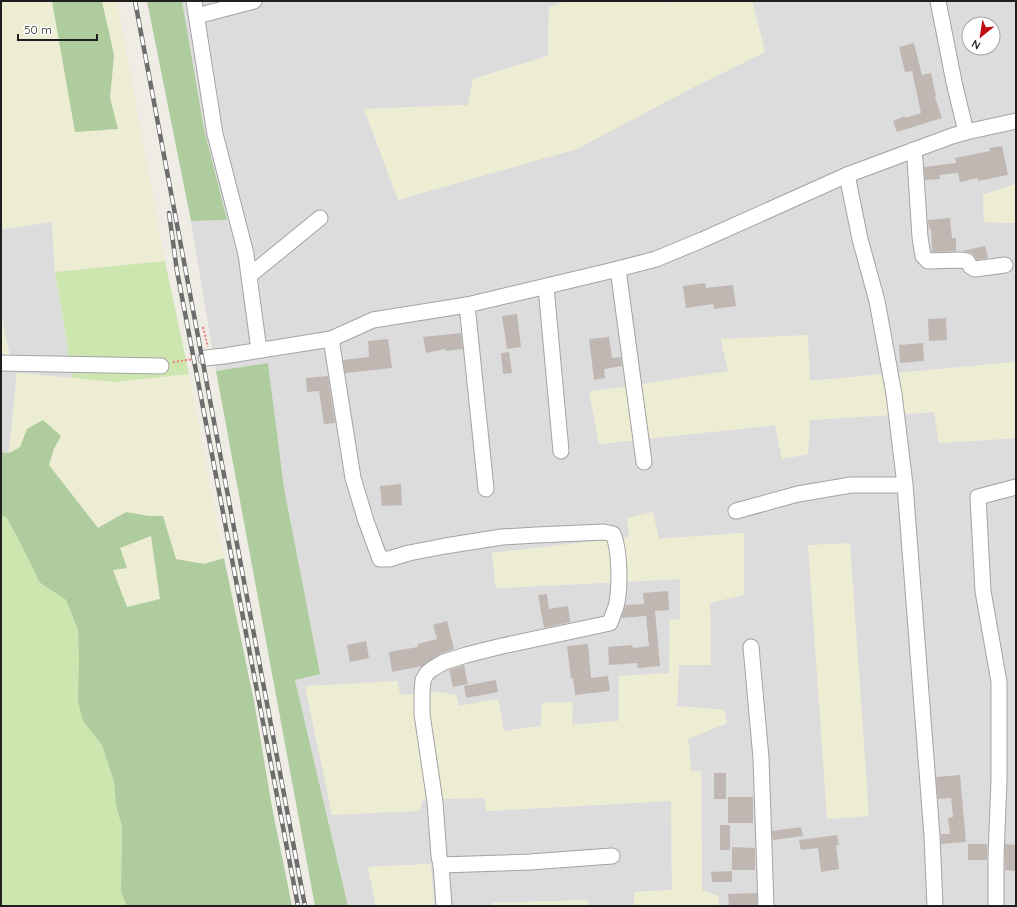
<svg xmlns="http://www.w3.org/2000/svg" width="1017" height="907" font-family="Quicksand,sans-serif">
<rect width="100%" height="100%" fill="#efece6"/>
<g fill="#dddcdc" fill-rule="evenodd">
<path d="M182 1H567L549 7 548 56 473 79 468 105 365 109 399 200 696 86 765 52 752 1H999V2L1001 1H1016V184L983 195 984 222 1016 223V362L810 381 721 339 728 371 590 392 599 444 775 425 782 459 808 454 810 420 934 412 939 443 1016 438V906H719L718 896 702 891 701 772 691 771 688 738 727 723 724 710 677 706 679 665 711 664 710 603 744 533 658 539 653 513 630 537 492 553 496 588 680 579V620L670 619 669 674 619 721 572 725 573 702 542 703 541 726 503 731 497 700 459 706 440 692 400 695 397 681 419 811 423 799 485 798 486 811 671 801 672 890 634 892V906H588L587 900 493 903V906H434L430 864 368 867 376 906H348L295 680 319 674 284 488 268 363 216 371 191 221 227 220 204 129ZM969 24H993V48H969Z"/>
<path d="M52 222 55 272 73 378 17 373 9 453 1 452V356H10L1 315V229Z"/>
</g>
<g fill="#ecedd3">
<path d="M1 1H52L75 132 118 129 110 98 114 55 102 1H117L165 261 55 272 52 222 1 229Z"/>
<path d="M567 1H661L662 3 713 1H752L765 52 696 86 577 149 398 200 364 109 468 105 473 79 548 56 549 7Z"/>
<path d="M1016 184V223L984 222 983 195Z"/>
<path d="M1 315 10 356H1Z"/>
<path d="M808 335 810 381 1016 362V438L939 443 934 412 810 420 808 454 782 459 775 425 599 444 589 392 728 371 721 339Z"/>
<path d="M17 373 116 382 189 374 224 558 204 564 176 559 163 516H149L126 512 98 528 49 465 54 449 61 436 27 429 20 447 9 453Z"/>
<path d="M653 512 659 539 744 533V595L710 603 711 665H679L677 706 724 710 727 723 688 739 691 771H701L702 890 718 896 719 906H634V892L672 890 671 801 486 811 485 798 423 799 419 811 332 815 305 686 397 681 400 695 440 692 456 695 459 706 498 699 504 731 541 726 542 703 573 702 572 725 619 721V676L669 673 670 619 680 620V579L496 588 492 553 629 537 627 518Z"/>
<path d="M151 536 160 599 127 607 113 569 127 568 120 548Z"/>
<path d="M850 543 869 816 827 819 808 545Z"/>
<path d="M431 864 434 906H376L368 867Z"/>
<path d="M587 900 588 906H493L492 903Z"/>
</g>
<g fill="#cde6af">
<path d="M165 261 189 374 116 382 73 378 55 272Z"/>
<path d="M1 515 7 518 28 558 39 582 66 600 78 630 83 721 102 745 114 782 116 805 122 827 121 892 127 906H1Z"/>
</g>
<g fill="#aecc9d" fill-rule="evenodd">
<path d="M52 1H102L114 55 110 98 118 129 75 132Z"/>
<path d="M147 1H182L204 129 227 220 191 221Z"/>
<path d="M268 363 284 488 320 674 295 680 348 906H315L216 371Z"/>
<path d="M43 420 61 436 54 449 49 465 98 528 126 512 149 516H163L176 559 204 564 224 558 254 701 272 807 292 906H127L121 892 122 827 116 805 114 782 102 745 83 721 78 701 79 660 78 630 66 600 39 582 28 558 7 518 1 515V452L9 453 20 447 27 429ZM151 536 160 599 127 607 113 570 127 568 120 548Z"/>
</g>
<g fill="#c0b7b3">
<path d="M914 43 922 75 931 73 936 96 935 97 942 118 897 132 893 121 905 116V118L921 113 912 71 905 72 899 47Z"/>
<path d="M1002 146 1008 175 978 181V178L960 182 958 173 939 175 940 179 925 180 924 167 956 163 955 158 990 151 989 148Z"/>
<path d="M950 218 952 238H956V251L932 252 931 229H929L928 220Z"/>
<path d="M985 246 988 258 977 260 972 253 962 251Z"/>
<path d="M705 283 706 288 733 285 736 306 714 309 713 304 686 308 683 286Z"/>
<path d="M517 314 521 347 507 349 502 316Z"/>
<path d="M946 318 947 340 929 341 928 319Z"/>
<path d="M461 333 463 349 445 351V349L426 353 423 337Z"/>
<path d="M609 337 612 358 621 357 622 366 604 369 605 378 594 380 589 339Z"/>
<path d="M388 339 392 368 345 373 343 360 369 357 368 341Z"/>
<path d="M923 343 924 361 900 363 899 345Z"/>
<path d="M509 352 512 373 503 374 501 353Z"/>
<path d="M328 376 335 423 324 424 319 391 307 392 306 378Z"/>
<path d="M401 484 402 505 382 506 380 486Z"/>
<path d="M668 591 669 610 655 611 660 666 638 668 637 663 609 665 608 647 632 645 633 648 649 646 646 616 621 618 626 605 644 604 643 593Z"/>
<path d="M547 594 549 609 568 606 570 622 544 628 538 595Z"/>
<path d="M447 621 454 649 440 654 422 666 392 672 389 652 418 647V644L437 639 433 625Z"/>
<path d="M366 641 369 658 350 662 347 645Z"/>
<path d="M588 644 591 678 608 676 610 691 575 695 573 678 571 679 567 646Z"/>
<path d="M464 665 468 684 453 687 449 670Z"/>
<path d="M496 680 498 692 466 698 464 686Z"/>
<rect x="714" y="773" width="12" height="26"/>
<path d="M960 775 966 842 941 844V834H950L948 818 953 817 951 798 938 799 936 777Z"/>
<rect x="728" y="797" width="25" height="26"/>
<rect x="720" y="825" width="10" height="25"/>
<path d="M801 827 803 836 773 840 772 831Z"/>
<path d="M837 835 839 845H836L839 869 821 872 818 848 801 850 799 840Z"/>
<rect x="968" y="844" width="19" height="16"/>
<path d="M1005 844 1016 845V871L1005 870Z"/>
<path d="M732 847 755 848V870H732Z"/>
<path d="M732 871V882H712L711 872Z"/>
<path d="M757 893V906H729L728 894Z"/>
</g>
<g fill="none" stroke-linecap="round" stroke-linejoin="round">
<g stroke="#a3a3a3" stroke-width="17">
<g id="minor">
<path d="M194 1 215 134 246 254 259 350"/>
<path d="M938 1 954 82 966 132"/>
<path d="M197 16 254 1"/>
<path d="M913 150 915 160 920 237 923 256 928 261 960 260 967 261 970 266 975 269 1005 265"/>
<path d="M847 175 860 239 877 301 894 394 905 485 932 836 935 906"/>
<path d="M618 269 644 462"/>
<path d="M249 276 320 218"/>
<path d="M546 287 561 451"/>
<path d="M467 305 486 489"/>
<path d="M331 339 353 478 366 521 380 559H389L409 553 445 546 502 537 536 535 604 532 613 534C620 549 620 586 617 602 616 609 612 616 610 623L502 646 466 655 444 662 432 669 427 673 423 680 422 693V714L435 802 439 856 441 865 444 906"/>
<path d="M206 358 224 356 331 339 373 320 467 305 618 269 656 259 702 240 847 175 952 136 966 132 1016 121"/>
<path d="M1 363 161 366"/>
<path d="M736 511 798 494 851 485H905"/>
<path d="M751 647 761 758 766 906"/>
<path d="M441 865 530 862 612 856"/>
<path d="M996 906V856L999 780V682L983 591 978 497 1016 487"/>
</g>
</g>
<g stroke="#f17b75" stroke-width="2" stroke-dasharray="2 2" stroke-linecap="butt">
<path d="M203 327 208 347"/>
<path d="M173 362 194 359"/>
</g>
<use href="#minor" stroke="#fff" stroke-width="15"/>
<g stroke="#6d6d6d" stroke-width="4.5">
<g id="rail">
<path d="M135 1 305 906"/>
<path d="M169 213 177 271 298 906"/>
</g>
</g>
<use href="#rail" stroke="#fff" stroke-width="3" stroke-dasharray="9" stroke-linecap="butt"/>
</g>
<rect width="1017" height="907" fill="none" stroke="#1f1f1f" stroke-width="4"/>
<g transform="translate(981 36) rotate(210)"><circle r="19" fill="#ffffff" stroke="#a5a5a5"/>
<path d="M0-3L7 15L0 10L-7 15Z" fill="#c20c16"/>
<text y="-6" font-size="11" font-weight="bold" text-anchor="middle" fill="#1f1f1f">N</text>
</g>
<path d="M18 34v6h79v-6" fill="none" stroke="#1f1f1f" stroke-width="2"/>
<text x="24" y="34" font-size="12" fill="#1f1f1f" stroke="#ffffff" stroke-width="3" paint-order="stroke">50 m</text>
</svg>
